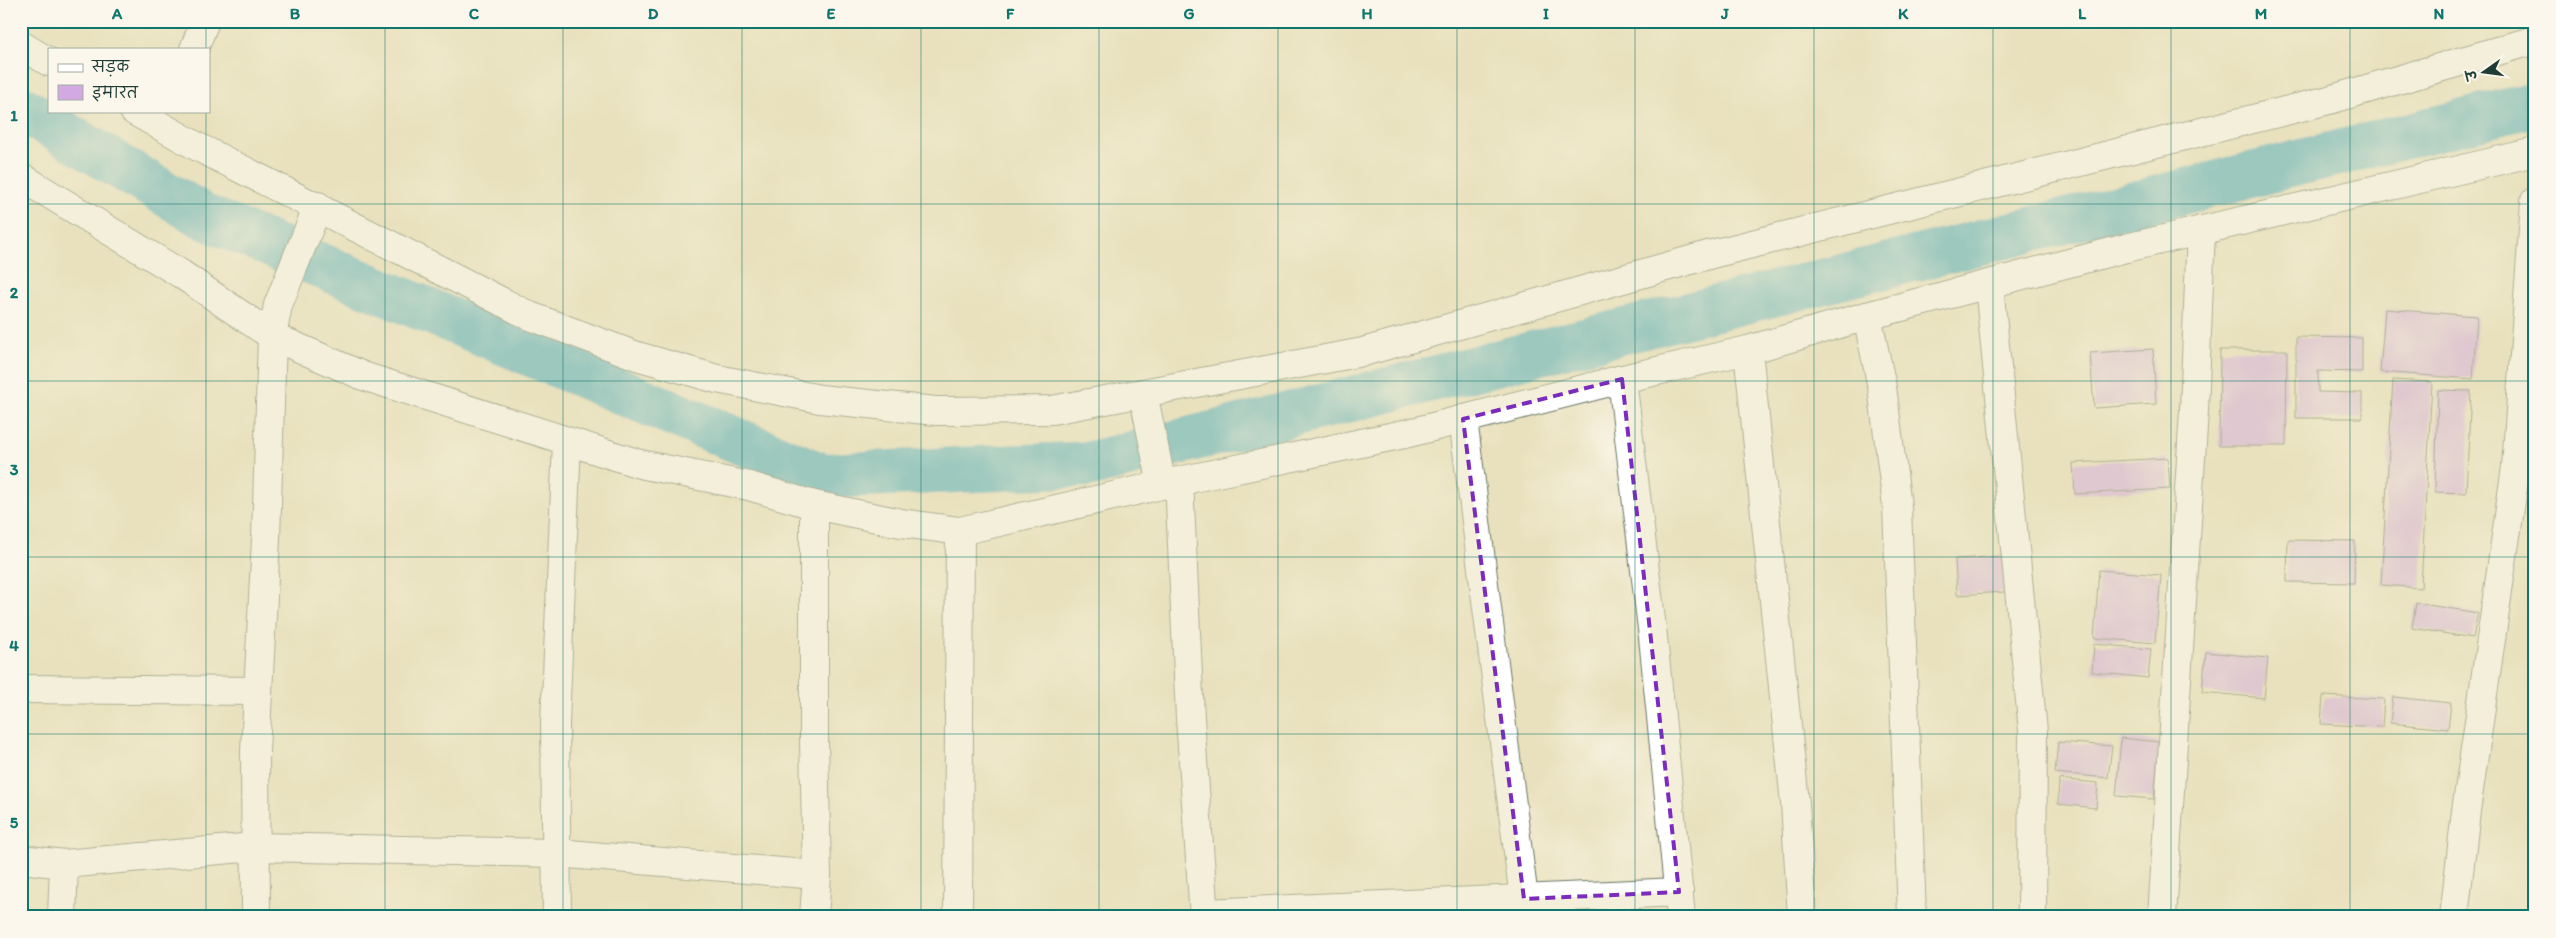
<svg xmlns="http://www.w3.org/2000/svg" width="2556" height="938" font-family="Itim,'Playpen Sans Deva',sans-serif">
<rect width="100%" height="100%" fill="#fbf7ec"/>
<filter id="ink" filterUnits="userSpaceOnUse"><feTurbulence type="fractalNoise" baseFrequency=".02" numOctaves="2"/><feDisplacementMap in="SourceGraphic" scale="10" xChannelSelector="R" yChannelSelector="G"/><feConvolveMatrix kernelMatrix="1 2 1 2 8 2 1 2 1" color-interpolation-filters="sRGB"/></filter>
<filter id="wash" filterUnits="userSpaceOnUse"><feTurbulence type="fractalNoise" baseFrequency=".0096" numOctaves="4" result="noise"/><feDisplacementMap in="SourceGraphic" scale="20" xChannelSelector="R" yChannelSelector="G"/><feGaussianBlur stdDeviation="1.12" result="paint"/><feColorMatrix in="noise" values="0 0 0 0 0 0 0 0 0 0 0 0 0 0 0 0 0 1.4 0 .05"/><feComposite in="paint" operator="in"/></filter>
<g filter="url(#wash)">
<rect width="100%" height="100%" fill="#e9e1bd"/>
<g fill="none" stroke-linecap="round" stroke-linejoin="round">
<path stroke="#3fa8bf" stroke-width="46" d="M21 108 205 217 822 476 1091 464 2535 104"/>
</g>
<g id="blocks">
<g fill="#d3a9e4">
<path d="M2385 309 2477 316 2473 379 2380 372Z"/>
<path d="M2296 337 2362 338V372L2318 371V392L2362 393V418H2296Z"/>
<path d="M2153 349 2156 404 2094 408 2090 353Z"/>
<path d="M2220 350H2287L2286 446H2219Z"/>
<path d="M2393 380 2432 382 2421 588 2381 585Z"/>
<path d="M2438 390 2471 391 2466 493 2435 492Z"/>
<path d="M2168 458 2170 489 2075 494 2073 463Z"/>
<path d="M2288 540 2355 541 2354 583 2287 582Z"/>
<path d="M2003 556 2005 592 1957 595 1955 559Z"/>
<path d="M2099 570 2161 575 2155 643 2094 638Z"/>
<path d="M2416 603 2478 613 2473 638 2412 628Z"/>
<path d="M2094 644 2151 649 2148 678 2092 672Z"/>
<path d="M2206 652 2268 658 2264 698 2202 692Z"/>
<path d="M2323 696 2384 699 2382 727 2321 724Z"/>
<path d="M2393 697 2451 703 2448 729 2390 723Z"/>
<path d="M2121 738 2159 742 2154 799 2116 796Z"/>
<path d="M2058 742 2112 746 2108 778 2055 773Z"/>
<path d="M2059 779 2098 783 2096 808 2058 804Z"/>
</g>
</g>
</g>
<g filter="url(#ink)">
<use href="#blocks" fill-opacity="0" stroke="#667664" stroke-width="1"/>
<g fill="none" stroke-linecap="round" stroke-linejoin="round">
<g stroke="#667664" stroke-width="30">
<g id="minor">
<path d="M21 45 49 62"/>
<path d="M194 49 205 21"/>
<path d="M134 111 198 147 530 316 637 356 717 379 820 399 936 411 1052 410 1363 352 1712 254 2329 100 2535 40"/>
<path d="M21 177 181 274 272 336 363 376 640 464 749 486 814 505 901 523 960 531 1179 481 1409 433 1622 379 1748 350 1867 316 2126 248 2535 152"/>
<path d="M1989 285 2033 731 2032 917"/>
<path d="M1867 316 1882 387 1897 506 1912 917"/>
<path d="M1748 350 1795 803 1802 917"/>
<path d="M1622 379 1653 637 1681 917"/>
<path d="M1143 393 1162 485"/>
<path d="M1463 419 1524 899"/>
<path d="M1179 481 1190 718 1204 917"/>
<path d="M21 689 258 691"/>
<path d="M21 859 64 864 254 847 557 853 817 875"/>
<path d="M1204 913 1679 892"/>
<path d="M62 917 64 864"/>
<path d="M256 917 255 751 266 539 272 336 278 305 318 206"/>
<path d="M557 917 555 723 567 442"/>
<path d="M814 917 817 875 814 741V505"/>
<path d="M958 917 960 531"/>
<path d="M2162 917 2194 411 2201 230"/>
<path d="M2454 917 2466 811 2516 467 2535 201"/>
</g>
</g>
<use href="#minor" stroke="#fff" stroke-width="28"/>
</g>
</g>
<path d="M0 0H2556V938H0ZM1622 379 1679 892 1524 899 1463 419Z" fill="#e9e1bd" fill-opacity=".55" fill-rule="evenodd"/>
<path fill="none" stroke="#7b2cbf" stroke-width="4" stroke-dasharray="10 6" stroke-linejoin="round" d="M1622 379 1679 892 1524 899 1463 419Z"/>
<path fill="none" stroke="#0f766e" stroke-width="1" stroke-opacity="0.55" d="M206 21V49M385 21V917M563 21V917M742 21V917M921 21V917M1099 21V917M1278 21V917M1457 21V917M1635 21V917M1814 21V917M1993 21V917M2171 21V917M2350 21V917M206 111V917M21 204H2535M21 381H2535M21 557H2535M21 734H2535"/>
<rect width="2556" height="938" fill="none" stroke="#fbf7ec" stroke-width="55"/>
<rect x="48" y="48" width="162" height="65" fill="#fbf7ec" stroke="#a3ada2"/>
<rect x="58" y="64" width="25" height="8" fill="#ffffff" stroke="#a3ada2"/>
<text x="92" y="72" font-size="15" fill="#1f3d34">सड़क</text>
<rect x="58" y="85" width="25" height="15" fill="#d3a9e4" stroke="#a3ada2"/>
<text x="92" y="98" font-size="15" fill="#1f3d34">इमारत</text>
<g transform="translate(2484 72) rotate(256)" stroke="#fbf7ec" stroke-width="4" paint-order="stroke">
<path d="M0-4L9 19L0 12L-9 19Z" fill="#1f3d34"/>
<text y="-8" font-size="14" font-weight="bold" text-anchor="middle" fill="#1f3d34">उ</text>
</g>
<rect x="28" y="28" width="2500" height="882" fill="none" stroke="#0f766e" stroke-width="2"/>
<g font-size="16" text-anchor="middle" font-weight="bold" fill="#0f766e">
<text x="117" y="19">A</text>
<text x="295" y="19">B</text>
<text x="474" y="19">C</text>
<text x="653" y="19">D</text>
<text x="831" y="19">E</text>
<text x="1010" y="19">F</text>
<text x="1189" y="19">G</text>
<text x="1367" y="19">H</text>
<text x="1546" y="19">I</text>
<text x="1725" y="19">J</text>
<text x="1903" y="19">K</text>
<text x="2082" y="19">L</text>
<text x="2261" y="19">M</text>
<text x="2439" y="19">N</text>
<text x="14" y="121">1</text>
<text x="14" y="298">2</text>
<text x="14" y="475">3</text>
<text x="14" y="651">4</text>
<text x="14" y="828">5</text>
</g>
</svg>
